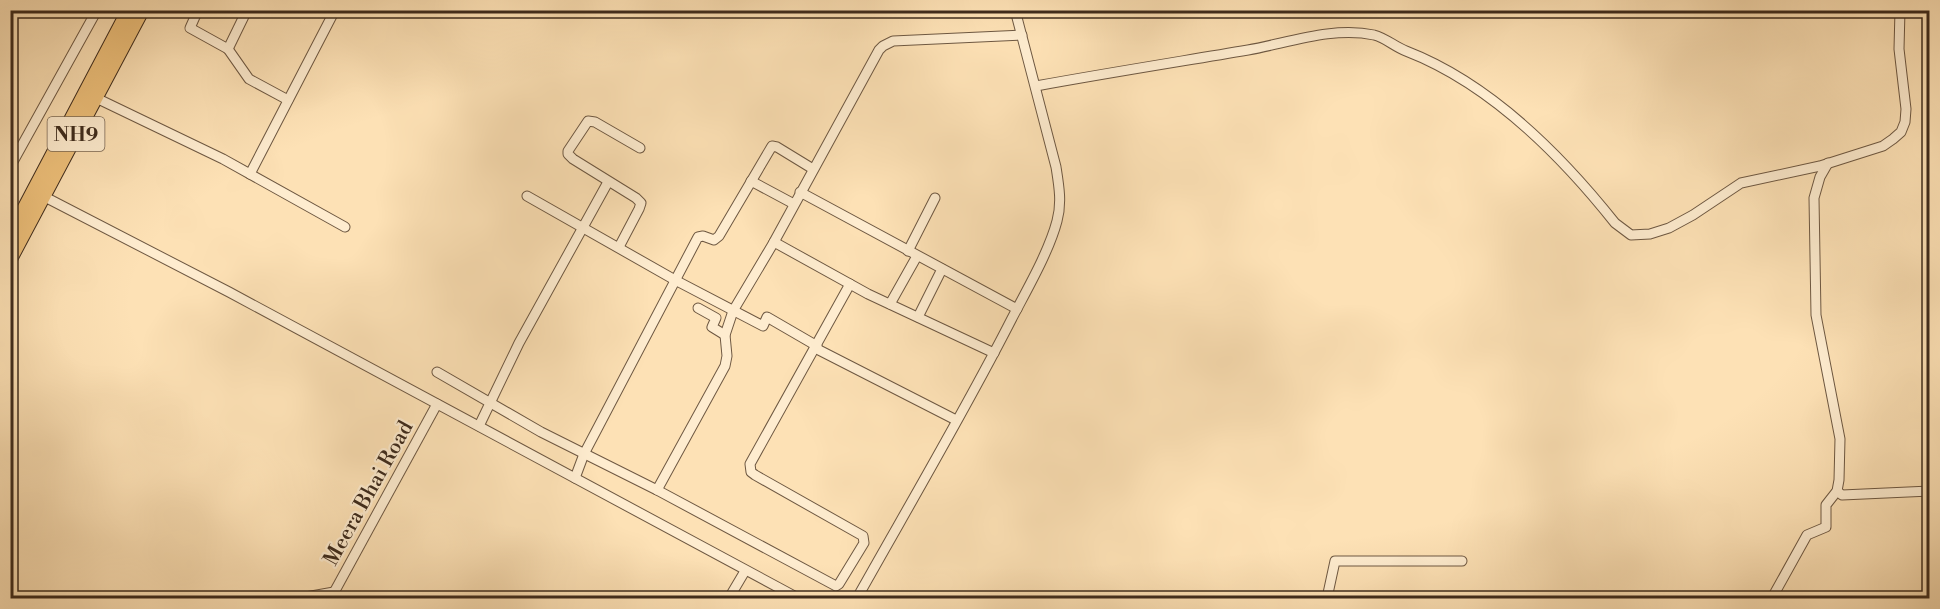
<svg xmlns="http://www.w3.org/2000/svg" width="1940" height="609" font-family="'Libre Bodoni',serif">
<rect width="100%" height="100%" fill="#fde1b5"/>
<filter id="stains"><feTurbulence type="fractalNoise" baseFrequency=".00333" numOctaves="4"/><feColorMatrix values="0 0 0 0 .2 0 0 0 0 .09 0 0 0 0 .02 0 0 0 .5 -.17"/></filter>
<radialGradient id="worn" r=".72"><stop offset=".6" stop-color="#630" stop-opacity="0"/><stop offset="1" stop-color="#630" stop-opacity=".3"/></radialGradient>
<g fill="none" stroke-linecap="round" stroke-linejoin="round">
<g stroke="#6e5842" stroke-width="11">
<g id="minor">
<path d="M198 10 190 28 228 49 247 10"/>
<path d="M228 49 249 79 288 100"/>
<path d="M1036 86C1107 73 1177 62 1248 50 1288 43 1333 26 1374 35 1386 38 1395 47 1406 51 1489 83 1561 155 1615 223L1631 235 1650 234 1669 228 1693 215 1741 183 1820 166 1883 146 1893 139 1901 132 1905 122 1906 109 1899 49 1900 10"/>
<path d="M92 96 223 159 345 227"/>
<path d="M10 167 97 10"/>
<path d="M250 174 335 10"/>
<path d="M751 181 794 204"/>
<path d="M800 192 1017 309"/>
<path d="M43 196 229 292 798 598"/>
<path d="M527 196 675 280 763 326 767 317 817 346"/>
<path d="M774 242 868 294 994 353"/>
<path d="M619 247 639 209 641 203 636 198 573 159 568 154V151L588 121 595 122 640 148"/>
<path d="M908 251 935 198"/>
<path d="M890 304 917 256"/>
<path d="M698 308 716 318 712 327 725 335"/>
<path d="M918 317 942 269"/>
<path d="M815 348 956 420"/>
<path d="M437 372 541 432 657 490 836 586 839 584 864 543 863 536 755 475 751 472 750 464 850 284"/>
<path d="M479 426 519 343 608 182"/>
<path d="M575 478 584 454 698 237 703 236 714 240 719 236 772 146 777 147 813 169"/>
<path d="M657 490 725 366 727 356 725 335 733 311 774 242 879 50 883 46 893 41 1022 35"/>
<path d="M1837 491 1842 495 1930 491"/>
<path d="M300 598 334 592"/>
<path d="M331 598 437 404"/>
<path d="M729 598 745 571"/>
<path d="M857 598C907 509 960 419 1007 328 1023 296 1048 255 1057 221 1062 203 1059 186 1056 167L1015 10"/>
<path d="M1327 598 1335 561H1462"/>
<path d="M1772 598 1807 535 1826 527V505L1837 491 1839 480 1840 439 1816 315 1814 198 1820 177 1828 163"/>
</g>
</g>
<g stroke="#3e2b1c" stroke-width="16">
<g id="highway">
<path d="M10 236 129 10"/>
<path d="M10 259 142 10"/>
</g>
</g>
<use href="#minor" stroke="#feeccf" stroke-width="9"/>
<use href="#highway" stroke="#eec07a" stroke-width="14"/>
</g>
<g text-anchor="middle" stroke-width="4.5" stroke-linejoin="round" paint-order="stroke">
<rect fill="#feeccf" stroke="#786552" stroke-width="1.5" x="47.5" y="117" width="57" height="34" rx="4.5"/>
<g font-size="20" font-weight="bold" fill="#3e2b1c">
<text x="76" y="141">NH9</text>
</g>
<g font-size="21" fill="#3e2b1c" stroke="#feeccf">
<text transform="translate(368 493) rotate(-61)" y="7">Meera Bhai Road</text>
</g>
</g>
<rect width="1940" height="609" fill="none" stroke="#fde1b5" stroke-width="36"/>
<rect x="12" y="12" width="1916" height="585" fill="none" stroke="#3e2b1c" stroke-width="3"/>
<rect x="18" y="18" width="1904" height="573" fill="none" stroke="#3e2b1c" stroke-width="1.5"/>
<rect width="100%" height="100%" filter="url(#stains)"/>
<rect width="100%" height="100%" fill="url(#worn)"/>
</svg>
